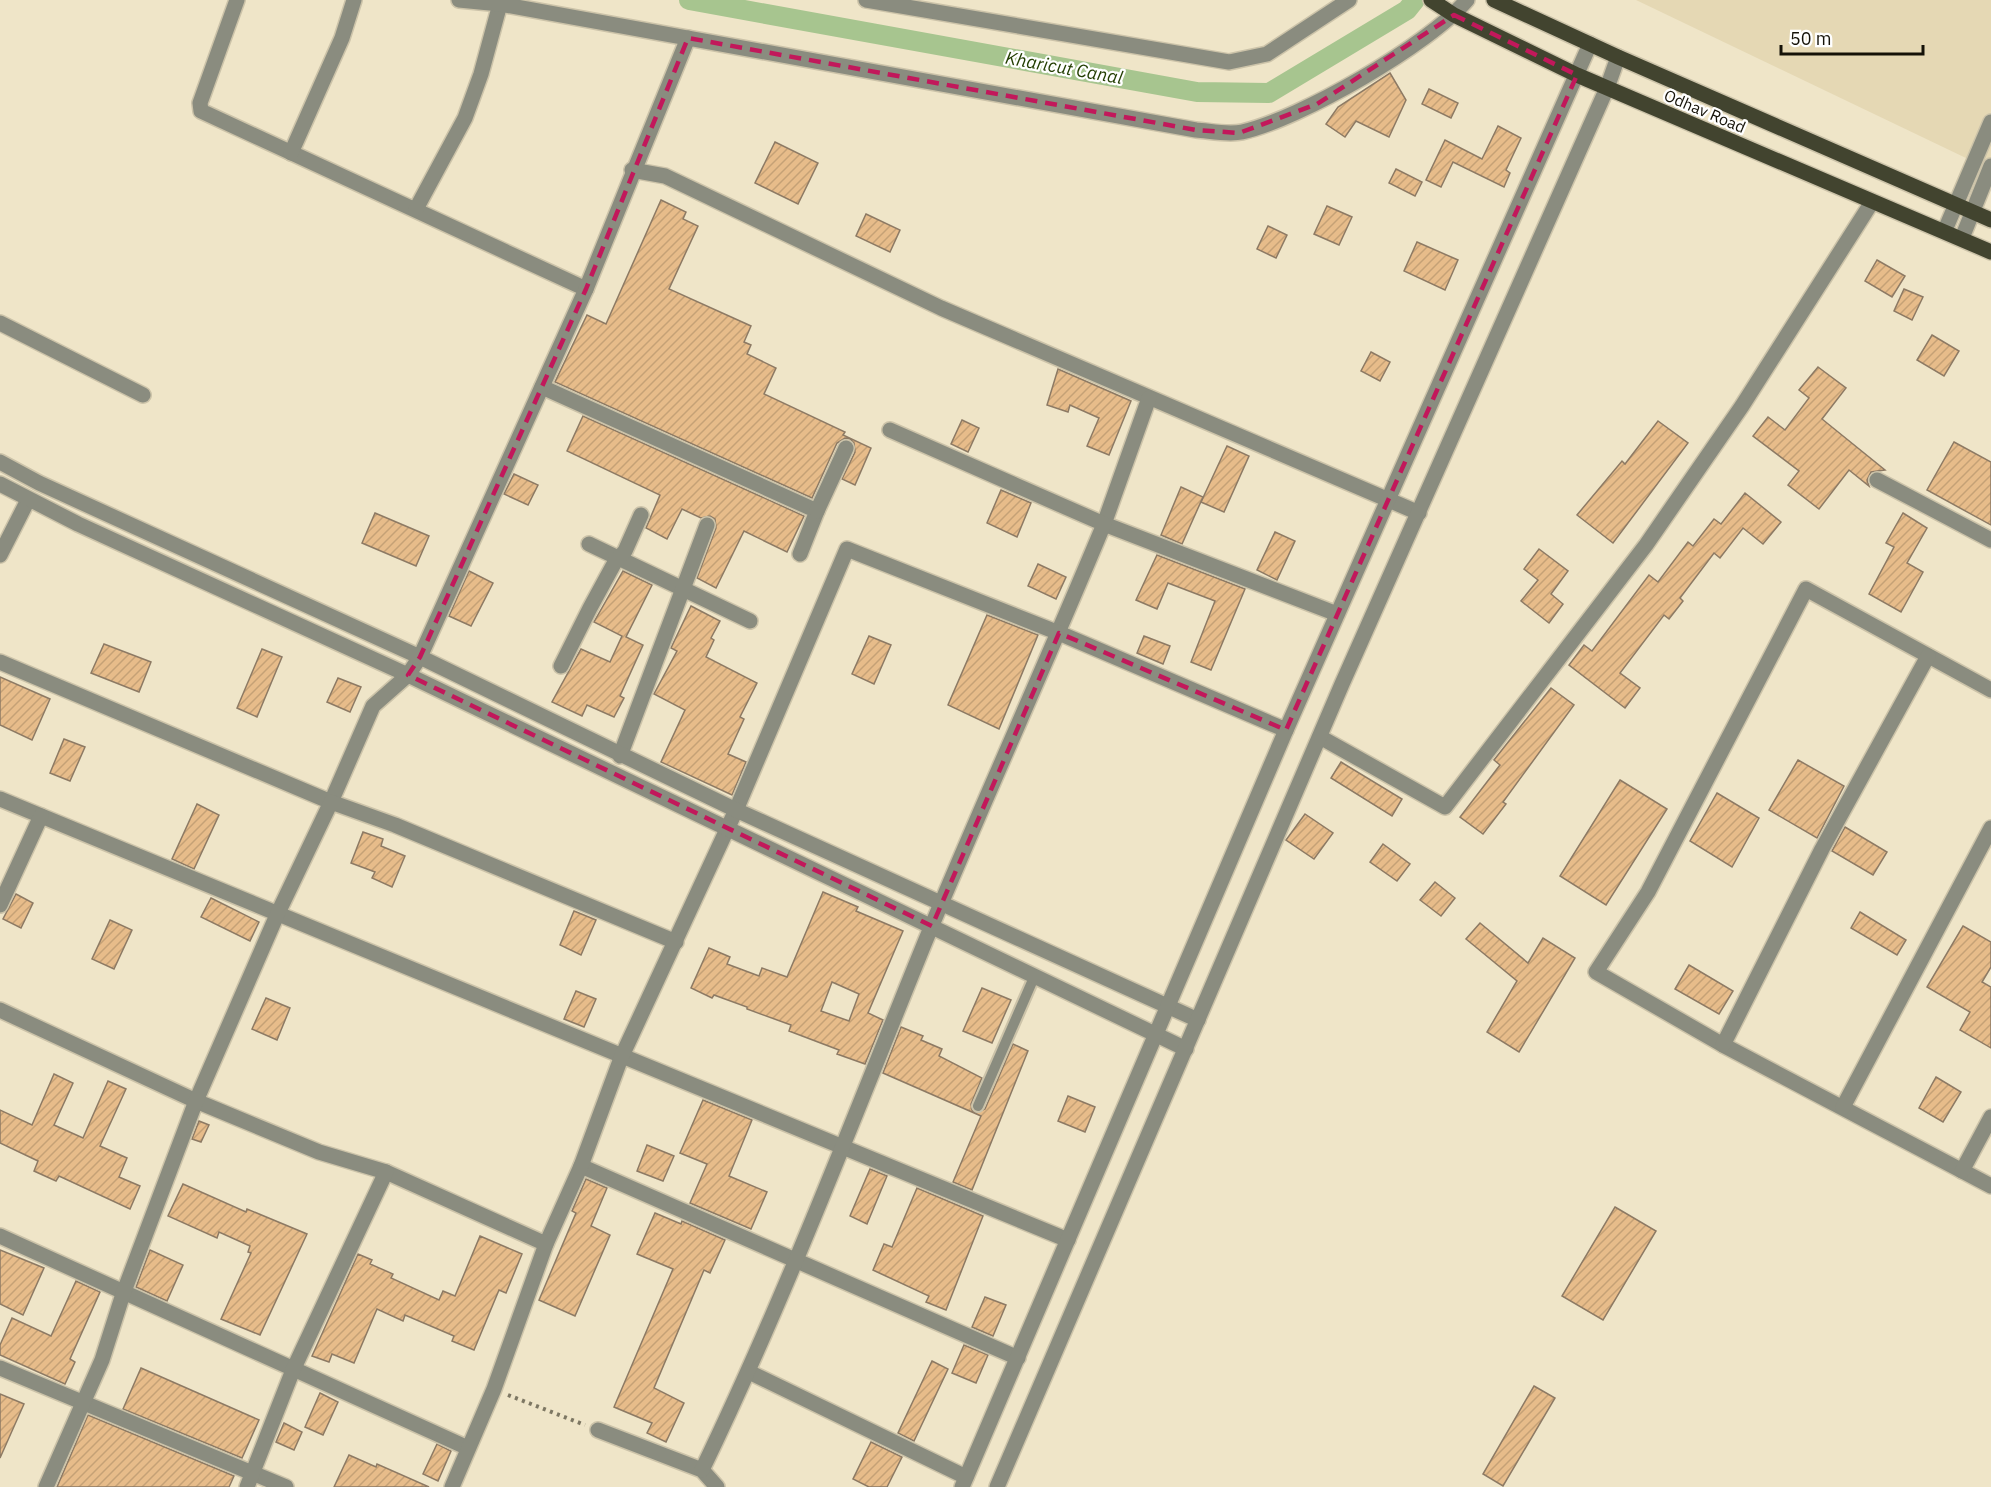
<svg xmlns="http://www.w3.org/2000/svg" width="1991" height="1487" font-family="'IBM Plex Sans',sans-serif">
<defs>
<pattern id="building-hatch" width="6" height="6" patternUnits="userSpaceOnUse" patternTransform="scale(1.5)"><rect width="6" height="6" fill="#e7bc8a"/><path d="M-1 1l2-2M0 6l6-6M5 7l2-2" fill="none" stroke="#c5a176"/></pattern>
</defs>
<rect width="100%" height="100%" fill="#efe5c8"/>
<path fill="#e5d8b4" d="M1636 0H1991V170Z"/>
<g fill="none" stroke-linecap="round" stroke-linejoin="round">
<path stroke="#a7c58f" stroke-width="20" d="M689 0 1197 92 1269 93 1407 10 1415 0"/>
</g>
<g fill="url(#building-hatch)" stroke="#8d7a64" stroke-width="1.5" fill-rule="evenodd">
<path d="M1390 73 1406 100 1389 137 1356 121 1345 137 1326 124 1338 107Z"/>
<path d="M1429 89 1458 103 1451 118 1422 104Z"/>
<path d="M1498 126 1521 138 1506 170 1510 173 1504 187 1453 162 1441 187 1426 180 1445 140 1482 159Z"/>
<path d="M775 142 818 163 798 204 755 183Z"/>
<path d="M1396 169 1422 182 1415 196 1389 183Z"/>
<path d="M661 200 686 212 683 219 698 226 669 289 751 326 744 342 751 345 747 354 776 368 764 394 845 432 843 435 871 448 855 485 842 479 855 452 854 443 850 439 845 438 837 443 812 498 555 382 587 315 606 324Z"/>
<path d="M1327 206 1352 217 1339 245 1314 234Z"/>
<path d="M866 214 900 230 890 252 856 236Z"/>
<path d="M1268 226 1287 235 1276 258 1257 249Z"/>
<path d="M1417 242 1458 260 1445 290 1404 271Z"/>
<path d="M1877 260 1905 276 1892 297 1865 281Z"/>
<path d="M1904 289 1923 297 1912 320 1894 311Z"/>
<path d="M1932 335 1959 351 1944 376 1917 360Z"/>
<path d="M1371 352 1390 362 1380 381 1361 371Z"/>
<path d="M1818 367 1846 388 1822 419 1885 470 1871 472 1867 480 1869 486 1849 470 1819 509 1788 485 1799 471 1753 436 1768 417 1785 430 1809 398 1799 390Z"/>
<path d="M1058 369 1131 401 1109 455 1087 446 1099 418 1070 405 1068 412 1047 405Z"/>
<path d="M583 416 804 516 787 552 744 531 716 588 697 578 716 528 715 519 710 516 701 518 682 509 667 539 646 528 660 495 567 451Z"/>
<path d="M962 420 979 428 968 452 951 444Z"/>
<path d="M1658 421 1688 443 1613 543 1577 515 1622 461 1625 464Z"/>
<path d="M1954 442 1991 462V525L1927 490Z"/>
<path d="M1227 446 1249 456 1224 512 1201 502Z"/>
<path d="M514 474 538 485 528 505 504 494Z"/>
<path d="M1181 487 1203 497 1182 544 1161 535Z"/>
<path d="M1001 490 1031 503 1017 537 987 523Z"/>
<path d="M1745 493 1781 522 1763 544 1743 528 1720 558 1714 553 1680 598 1683 601 1669 619 1664 615 1620 673 1640 688 1625 708 1569 665 1584 645 1592 651 1649 575 1658 582 1688 542 1693 546 1714 519 1721 524Z"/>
<path d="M375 513 429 536 416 566 362 543Z"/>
<path d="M1903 513 1927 528 1907 563 1923 572 1901 612 1869 594 1894 547 1886 543Z"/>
<path d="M1275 532 1295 541 1277 580 1257 570Z"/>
<path d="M1539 549 1568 571 1551 594 1563 604 1549 623 1521 601 1538 580 1524 569Z"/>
<path d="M1157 555 1245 589 1211 670 1191 662 1215 601 1168 583 1157 609 1136 600Z"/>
<path d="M1038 564 1066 577 1056 599 1028 586Z"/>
<path d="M469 571 493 583 471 626 449 616Z"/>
<path d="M623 571 652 585 626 637 643 645 620 696 624 698 614 717 587 705 582 716 552 702 581 649 610 662 622 636 594 622Z"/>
<path d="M691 606 720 621 711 638 714 640 706 657 757 683 740 717 744 719 728 754 746 762 732 795 661 762 685 710 654 694 677 651 671 648Z"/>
<path d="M987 615 1038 635 999 729 948 705Z"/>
<path d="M869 636 891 645 874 684 852 674Z"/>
<path d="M1144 636 1170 646 1163 664 1137 653Z"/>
<path d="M104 644 151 662 139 692 91 673Z"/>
<path d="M262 649 282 657 257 717 237 708Z"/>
<path d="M0 677 50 699 32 740 0 725Z"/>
<path d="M338 678 361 687 350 712 327 702Z"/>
<path d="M1551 688 1574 705 1503 802 1506 804 1483 834 1460 817 1500 765 1494 760Z"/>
<path d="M64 739 85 747 70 781 50 773Z"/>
<path d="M1798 760 1844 786 1817 838 1769 810Z"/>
<path d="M1341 762 1402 799 1392 816 1331 778Z"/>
<path d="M1620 780 1667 809 1606 905 1560 876Z"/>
<path d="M1717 793 1759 818 1732 867 1690 841Z"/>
<path d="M197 804 219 815 194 869 172 859Z"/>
<path d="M1305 814 1333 833 1314 859 1286 840Z"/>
<path d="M1845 827 1887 852 1873 875 1832 851Z"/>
<path d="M363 832 383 839 381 846 405 856 392 887 372 878 375 872 351 863Z"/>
<path d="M1383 844 1410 864 1397 881 1370 862Z"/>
<path d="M1435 882 1455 898 1441 916 1420 900Z"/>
<path d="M823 892 858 907 856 911 903 931 868 1013 883 1020 865 1064 837 1054 839 1050 789 1031 791 1025 747 1009V1007L714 995 712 998 691 988 709 948 730 957 727 964 759 976 762 968 787 977ZM832 982 859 994 849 1021 821 1011Z"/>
<path d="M16 894 33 903 21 928 3 919Z"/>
<path d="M211 898 259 922 250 941 201 917Z"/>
<path d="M574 911 596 920 581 955 560 945Z"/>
<path d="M1860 912 1906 940 1897 955 1851 928Z"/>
<path d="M110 920 132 930 114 969 92 959Z"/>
<path d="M1480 923 1528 963 1543 938 1575 958 1519 1052 1487 1032 1517 981 1466 939Z"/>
<path d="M1963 926 1991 942V967L1982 982 1991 987V1048L1960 1030 1970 1012 1927 987Z"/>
<path d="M1689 965 1733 991 1719 1014 1675 989Z"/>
<path d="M982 988 1011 1000 992 1043 963 1031Z"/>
<path d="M576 991 596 999 584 1027 564 1019Z"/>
<path d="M266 998 290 1008 277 1040 252 1029Z"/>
<path d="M901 1027 923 1036 921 1040 942 1049 939 1056 982 1078 971 1104 972 1110 976 1113 985 1109 1013 1044 1028 1051 972 1190 953 1182 981 1116 883 1073Z"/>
<path d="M54 1074 73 1083 54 1125 83 1138 108 1081 126 1089 100 1146 127 1158 119 1177 140 1186 130 1209 59 1176 56 1181 34 1171 38 1161 0 1143V1110L32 1125Z"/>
<path d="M1936 1077 1961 1092 1943 1122 1919 1108Z"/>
<path d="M1068 1096 1095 1107 1085 1132 1058 1121Z"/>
<path d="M703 1100 752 1120 729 1176 767 1192 751 1229 690 1203 707 1164 680 1153Z"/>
<path d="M199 1121 209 1125 201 1142 192 1139Z"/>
<path d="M647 1145 674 1156 663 1181 637 1171Z"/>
<path d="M870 1169 887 1176 867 1224 850 1216Z"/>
<path d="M586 1179 607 1188 591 1226 610 1235 575 1316 539 1300 576 1213 572 1211Z"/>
<path d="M183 1184 246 1212 247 1209 307 1234 260 1335 221 1319 251 1253 248 1252 250 1246 219 1232 217 1238 168 1216Z"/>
<path d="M917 1188 983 1216 946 1310 926 1302 929 1296 873 1270 884 1244 892 1247Z"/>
<path d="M1615 1207 1656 1231 1603 1320 1562 1296Z"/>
<path d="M655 1213 681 1224 682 1221 725 1240 710 1273 704 1270 654 1388 684 1403 666 1442 647 1433 652 1423 614 1407 673 1269 637 1254Z"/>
<path d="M480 1236 522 1254 506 1293 499 1290 474 1350 452 1341 454 1336 405 1315 403 1321 377 1309 354 1363 332 1354 329 1362 312 1356 358 1254 372 1260 370 1264 393 1274 391 1278 439 1300 443 1291 455 1296Z"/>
<path d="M0 1250 44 1268 23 1315 0 1304Z"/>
<path d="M150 1250 183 1265 167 1301 136 1287Z"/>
<path d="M76 1281 100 1292 70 1359 75 1362 65 1384 0 1355V1345L12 1318 51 1336Z"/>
<path d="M985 1297 1006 1305 993 1336 972 1327Z"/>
<path d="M964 1345 988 1355 976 1383 952 1373Z"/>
<path d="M932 1361 948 1369 914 1441 898 1433Z"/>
<path d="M141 1368 259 1420 242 1458 123 1409Z"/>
<path d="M1534 1386 1555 1398 1503 1486 1483 1474Z"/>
<path d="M320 1393 338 1402 323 1435 305 1427Z"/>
<path d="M0 1394 24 1404 0 1458Z"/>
<path d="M88 1415 234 1476 229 1487H57Z"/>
<path d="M284 1423 302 1432 294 1450 276 1442Z"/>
<path d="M871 1442 902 1457 887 1487H869L853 1479Z"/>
<path d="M437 1444 451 1451 438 1481 423 1474Z"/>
<path d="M349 1455 376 1467 377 1464 429 1487H334Z"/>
</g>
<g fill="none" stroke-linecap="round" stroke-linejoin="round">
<g stroke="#ccc3a9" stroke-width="14">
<path id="service" d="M978 1106 1035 975"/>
</g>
<g stroke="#ccc3a9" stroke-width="18">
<g id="minor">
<path d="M237 0 200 103 201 111 586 289"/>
<path d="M291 153 342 38 354 0"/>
<path d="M632 170 665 176 941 308 1419 513"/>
<path d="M416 209 465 118 481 74 500 4"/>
<path d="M0 323 143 395"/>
<path d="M542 387 817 511 800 554"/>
<path d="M1149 398 1104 524 1337 614"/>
<path d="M1877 480 1991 540"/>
<path d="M817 511 846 448"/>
<path d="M589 544 750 621"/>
<path d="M0 555 28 500"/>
<path d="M0 662 331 802 373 706 408 675 420 657 586 289 688 38"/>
<path d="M561 666 590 608 615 562 625 551 641 515"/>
<path d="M1991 690 1806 589 1648 892 1596 972 1723 1045 1991 1186"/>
<path d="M1320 737 1445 807 1646 545 1742 406 1872 202"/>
<path d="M620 756 707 525"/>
<path d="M0 799 1068 1240"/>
<path d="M0 905 41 816"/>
<path d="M0 1010 196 1101 319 1152 386 1172 546 1244"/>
<path d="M1723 1045 1822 849 1928 656"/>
<path d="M1843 1107 1991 828"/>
<path d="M581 1166 1018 1358"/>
<path d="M1962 1171 1991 1117"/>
<path d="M0 1236 468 1448"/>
<path d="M0 1368 286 1487"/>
<path d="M749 1372 966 1477"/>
<path d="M598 1430 702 1470 717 1487"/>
<path d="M702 1470C785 1298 853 1119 925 942 983 802 1046 664 1104 524L890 430"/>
<path d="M46 1487 102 1360 123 1294 196 1101 277 915 331 802 395 825 676 942"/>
<path d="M247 1487 293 1370 386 1172"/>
<path d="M452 1487 494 1389 546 1244 581 1166 621 1058 736 810 847 549 1059 633 1286 730"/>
</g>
</g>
<g stroke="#ccc3a9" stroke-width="18">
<g id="tertiary">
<path d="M459 0 500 4 1196 130C1210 131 1228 135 1242 132 1300 119 1429 45 1467 0"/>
<path d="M866 0 1229 62 1267 54 1349 0"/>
<path d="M1945 230 1991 122"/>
<path d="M1962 238 1991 166"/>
<path d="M0 462 39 483 420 657 736 810 1198 1020"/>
<path d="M0 484 78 524 408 675 1186 1049"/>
<path d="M962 1487 1286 730 1590 44"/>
<path d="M997 1487 1342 684 1607 88 1618 57"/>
</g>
</g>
<g stroke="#ccc3a9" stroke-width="18">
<g id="primary">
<path d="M1431 0 1454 15 1577 75 1991 252"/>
<path d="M1494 0 1618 57 1991 220"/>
</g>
</g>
<path stroke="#7d7763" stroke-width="4" stroke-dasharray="3 4.5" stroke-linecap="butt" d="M508 1395 585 1425"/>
<use href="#service" stroke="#8a8c7f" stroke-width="10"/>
<use href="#minor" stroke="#8a8c7f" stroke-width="15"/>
<use href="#tertiary" stroke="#8a8c7f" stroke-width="15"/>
<use href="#primary" stroke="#42442f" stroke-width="15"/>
</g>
<path fill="none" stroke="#c2185b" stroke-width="4.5" stroke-dasharray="12 8" stroke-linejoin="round" d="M1454 15 1577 75 1286 730 1059 633 932 926 408 675 420 657 586 289 688 38 1196 130 1239 133 1317 104Z"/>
<g text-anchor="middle" stroke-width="4.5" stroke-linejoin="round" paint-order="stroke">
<g font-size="16" fill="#151208" stroke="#fff">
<text transform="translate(1705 111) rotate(23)" y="6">Odhav Road</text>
</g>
<g font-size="18" font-style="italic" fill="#243f03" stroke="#fff">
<text transform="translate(1064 68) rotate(10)" y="6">Kharicut Canal</text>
</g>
</g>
<path d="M1781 45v9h142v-9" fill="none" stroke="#151208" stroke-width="3"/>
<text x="1790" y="45" font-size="18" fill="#151208" stroke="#ffffff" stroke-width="4.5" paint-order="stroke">50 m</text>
</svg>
